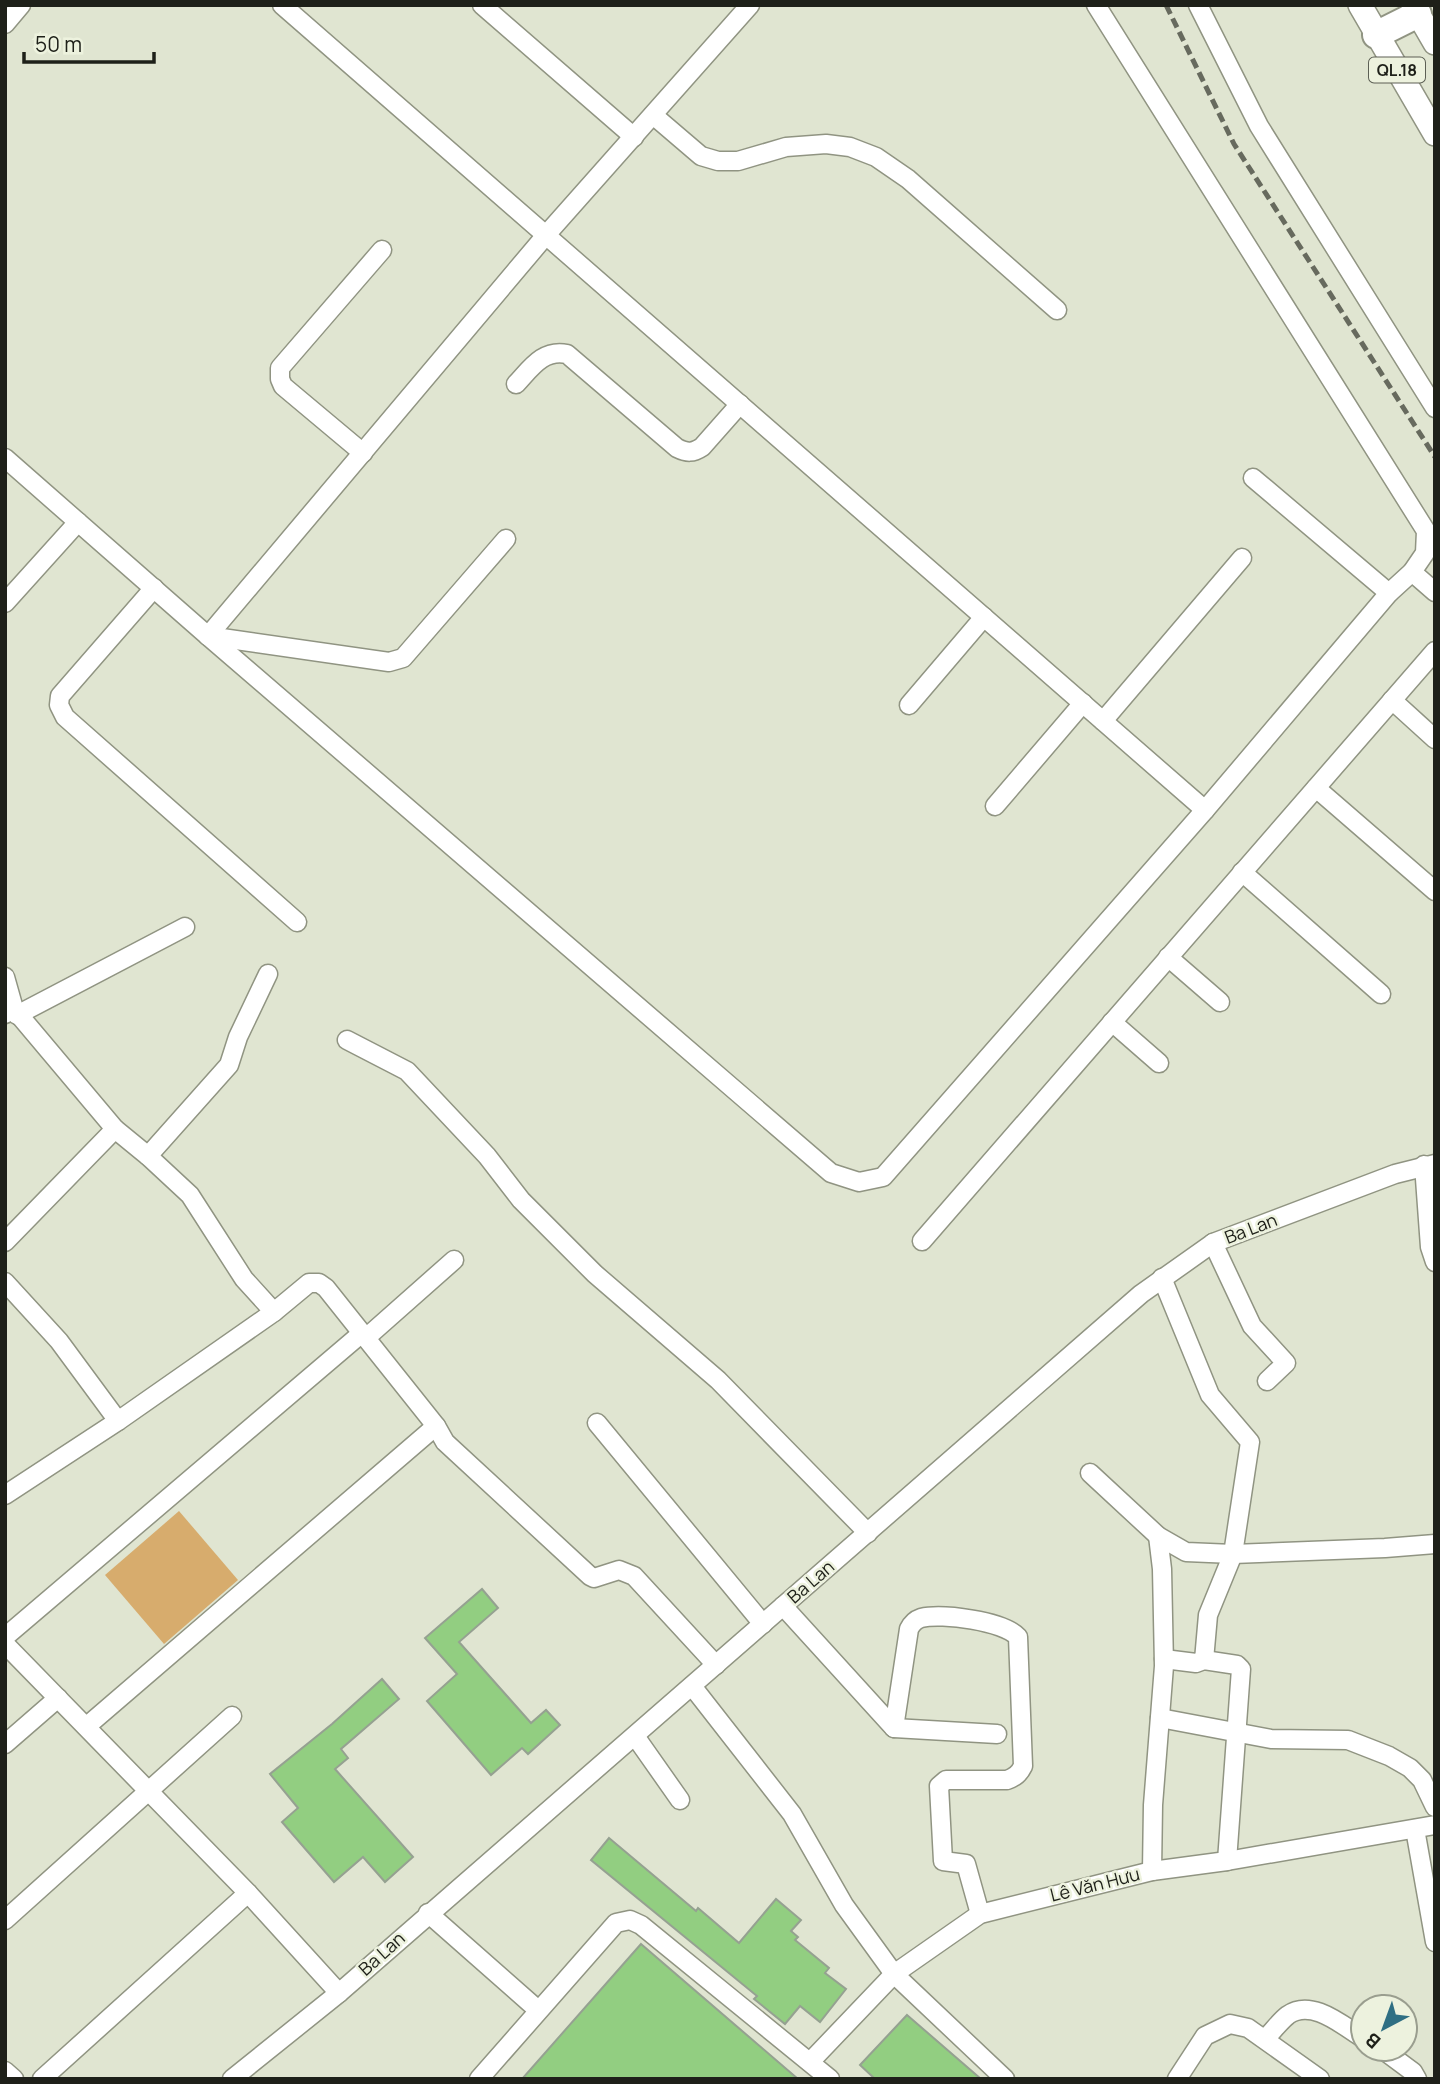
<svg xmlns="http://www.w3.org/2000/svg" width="1440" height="2084" font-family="Manrope,sans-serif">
<rect width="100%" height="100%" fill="#e0e5d1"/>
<path fill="#d7ac6d" d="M179 1511 238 1580 164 1644 105 1575Z"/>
<g fill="#92ce81" stroke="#95a191" stroke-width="2">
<path d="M482 1589 498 1608 459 1642 531 1723 546 1710 560 1725 528 1754 522 1748 491 1775 427 1701 457 1674 425 1638Z"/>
<path d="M382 1679 399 1699 341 1749 348 1758 335 1769 413 1857 385 1882 363 1857 334 1882 282 1822 298 1808 270 1774 332 1724Z"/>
<path d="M609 1838 696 1911 698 1908 739 1943 776 1899 801 1920 791 1931 798 1937 795 1940 829 1968 825 1973 846 1989 820 2022 800 2006 785 2024 754 1999 757 1996 591 1860Z"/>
<path d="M641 1944 798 2079H522Z"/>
<path d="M907 2015 981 2079H875L860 2065Z"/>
</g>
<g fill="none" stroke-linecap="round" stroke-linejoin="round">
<g stroke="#909482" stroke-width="21">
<g id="minor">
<path d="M282 5 1205 810"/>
<path d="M482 5 634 137"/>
<path d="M1198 5 1259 126 1435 408"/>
<path d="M5 24 21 5"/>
<path d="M653 115 701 156 718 161H738L786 147 826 144 850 147 876 157 908 179 1057 310"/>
<path d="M516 384C531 368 543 349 567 354L677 448C687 453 693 453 702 447L740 404"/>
<path d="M363 453 283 386 280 379V368L382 250"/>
<path d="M5 458 208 636 831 1173 859 1182 883 1177 1205 810 1389 593 1412 572 1425 553 1426 531 1096 5"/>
<path d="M1253 478 1389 593"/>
<path d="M1412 572 1435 592"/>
<path d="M154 588 60 696 59 705 65 717 297 922"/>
<path d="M5 603 78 522"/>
<path d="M208 636 546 235 750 5"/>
<path d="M208 636 389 662 403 658 506 539"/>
<path d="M1392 700 1435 739"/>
<path d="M909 705 984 617"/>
<path d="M1103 721 1242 558"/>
<path d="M1316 788 1435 891"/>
<path d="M995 806 1083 703"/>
<path d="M1242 872 1381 994"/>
<path d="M1168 957 1220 1002"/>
<path d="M5 977 14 1009"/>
<path d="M5 1014 14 1009 115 1129 148 1156 190 1195 244 1279 274 1312 309 1283H319L326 1288 436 1426 445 1442 590 1576 594 1578 619 1570 634 1576 716 1665"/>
<path d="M17 1015 185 927"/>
<path d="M1112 1022 1159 1063"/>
<path d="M347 1040 407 1071 487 1156 521 1200 595 1274 718 1380 868 1533"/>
<path d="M148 1156 229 1065 238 1037 268 974"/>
<path d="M1424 1165 1430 1247 1435 1262"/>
<path d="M922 1241 1435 651"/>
<path d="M5 1242 115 1129"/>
<path d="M1213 1243 1252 1326 1286 1363 1267 1381"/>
<path d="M1162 1278 1210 1395 1250 1442 1233 1554 1208 1615 1204 1660"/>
<path d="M5 1282 59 1341 118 1421"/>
<path d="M367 1337 454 1260"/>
<path d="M597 1423 763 1624"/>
<path d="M1090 1473 1158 1536 1186 1552 1233 1554 1385 1548 1435 1544"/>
<path d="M5 1495 118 1421 274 1312"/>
<path d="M783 1606 894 1728 997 1734"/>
<path d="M5 1637 362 1333"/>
<path d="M5 1644 248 1893 339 1993"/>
<path d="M1164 1659 1196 1663 1204 1660 1237 1665 1241 1669 1227 1861"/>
<path d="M692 1686 792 1814 844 1905 894 1974 1005 2079"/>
<path d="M1160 1718 1271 1739 1348 1740 1389 1756 1410 1768 1422 1780 1435 1807"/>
<path d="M87 1726 436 1426"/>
<path d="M894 1728 909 1629C912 1623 915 1620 921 1618 942 1613 1004 1621 1018 1637L1023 1766C1019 1774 1015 1777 1007 1780H946L939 1786 943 1861 966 1864 980 1914"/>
<path d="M635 1736 680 1800"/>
<path d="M5 1744 58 1698"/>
<path d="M1415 1829 1435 1942"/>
<path d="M1152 1871 1153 1805 1164 1666 1162 1569 1158 1536"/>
<path d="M428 1913 538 2010"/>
<path d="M5 1920 232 1716"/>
<path d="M1265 2039C1273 2031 1280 2021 1288 2015 1312 1998 1343 2026 1363 2038"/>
<path d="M1382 2049 1413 2072 1417 2079"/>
<path d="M810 2062 894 1974 980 1914 1152 1871 1227 1861 1435 1825"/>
<path d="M5 2071 14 2079"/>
<path d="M42 2079 248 1893"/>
<path d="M232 2079 339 1993 1141 1294 1213 1243 1395 1174 1435 1164"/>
<path d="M479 2079 616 1923 630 1920 641 1925 830 2079"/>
<path d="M1177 2079 1205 2036 1230 2024 1248 2028 1320 2079"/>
</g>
</g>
<g stroke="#909482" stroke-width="26">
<g id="major">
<path d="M1360 5 1435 134"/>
<path d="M1413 5 1435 43"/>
</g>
</g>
<g stroke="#909482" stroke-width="30">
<path id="highway" d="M1376 35 1418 14"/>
</g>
<use href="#minor" stroke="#fff" stroke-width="18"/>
<use href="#major" stroke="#fff" stroke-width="23"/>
<use href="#highway" stroke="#fff" stroke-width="26"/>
<path stroke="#676a5e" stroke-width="5" stroke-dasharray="10 5" stroke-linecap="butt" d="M1166 5 1234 144 1435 457"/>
</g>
<g text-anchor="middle" stroke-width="5" stroke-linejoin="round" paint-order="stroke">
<rect fill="#edf2de" stroke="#5c5f54" stroke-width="2" x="1369" y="57.5" width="56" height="25" rx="5"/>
<g font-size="16" font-weight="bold" fill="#1e2019">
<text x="1397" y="76">QL.18</text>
</g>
<g font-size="18" fill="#1e2019" stroke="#edf2de">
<text transform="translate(1251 1229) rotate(-21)" y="6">Ba Lan</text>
<text transform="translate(811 1582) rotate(-41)" y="6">Ba Lan</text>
<text transform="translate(1095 1885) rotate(-14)" y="6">Lê Văn Hưu</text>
<text transform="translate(382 1954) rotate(-42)" y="6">Ba Lan</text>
</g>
</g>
<rect width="1440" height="2084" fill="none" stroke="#1e2019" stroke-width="14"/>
<g transform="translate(1384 2028) rotate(221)"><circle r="33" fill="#edf2de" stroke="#9a9e8f" stroke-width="2"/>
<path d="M0-5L12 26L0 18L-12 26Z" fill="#2f6f83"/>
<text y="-10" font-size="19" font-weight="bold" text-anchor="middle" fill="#1e2019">B</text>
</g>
<path d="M24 52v10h130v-10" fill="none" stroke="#1e2019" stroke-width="3.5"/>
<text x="35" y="52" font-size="21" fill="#1e2019" stroke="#edf2de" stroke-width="5" paint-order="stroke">50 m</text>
</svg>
